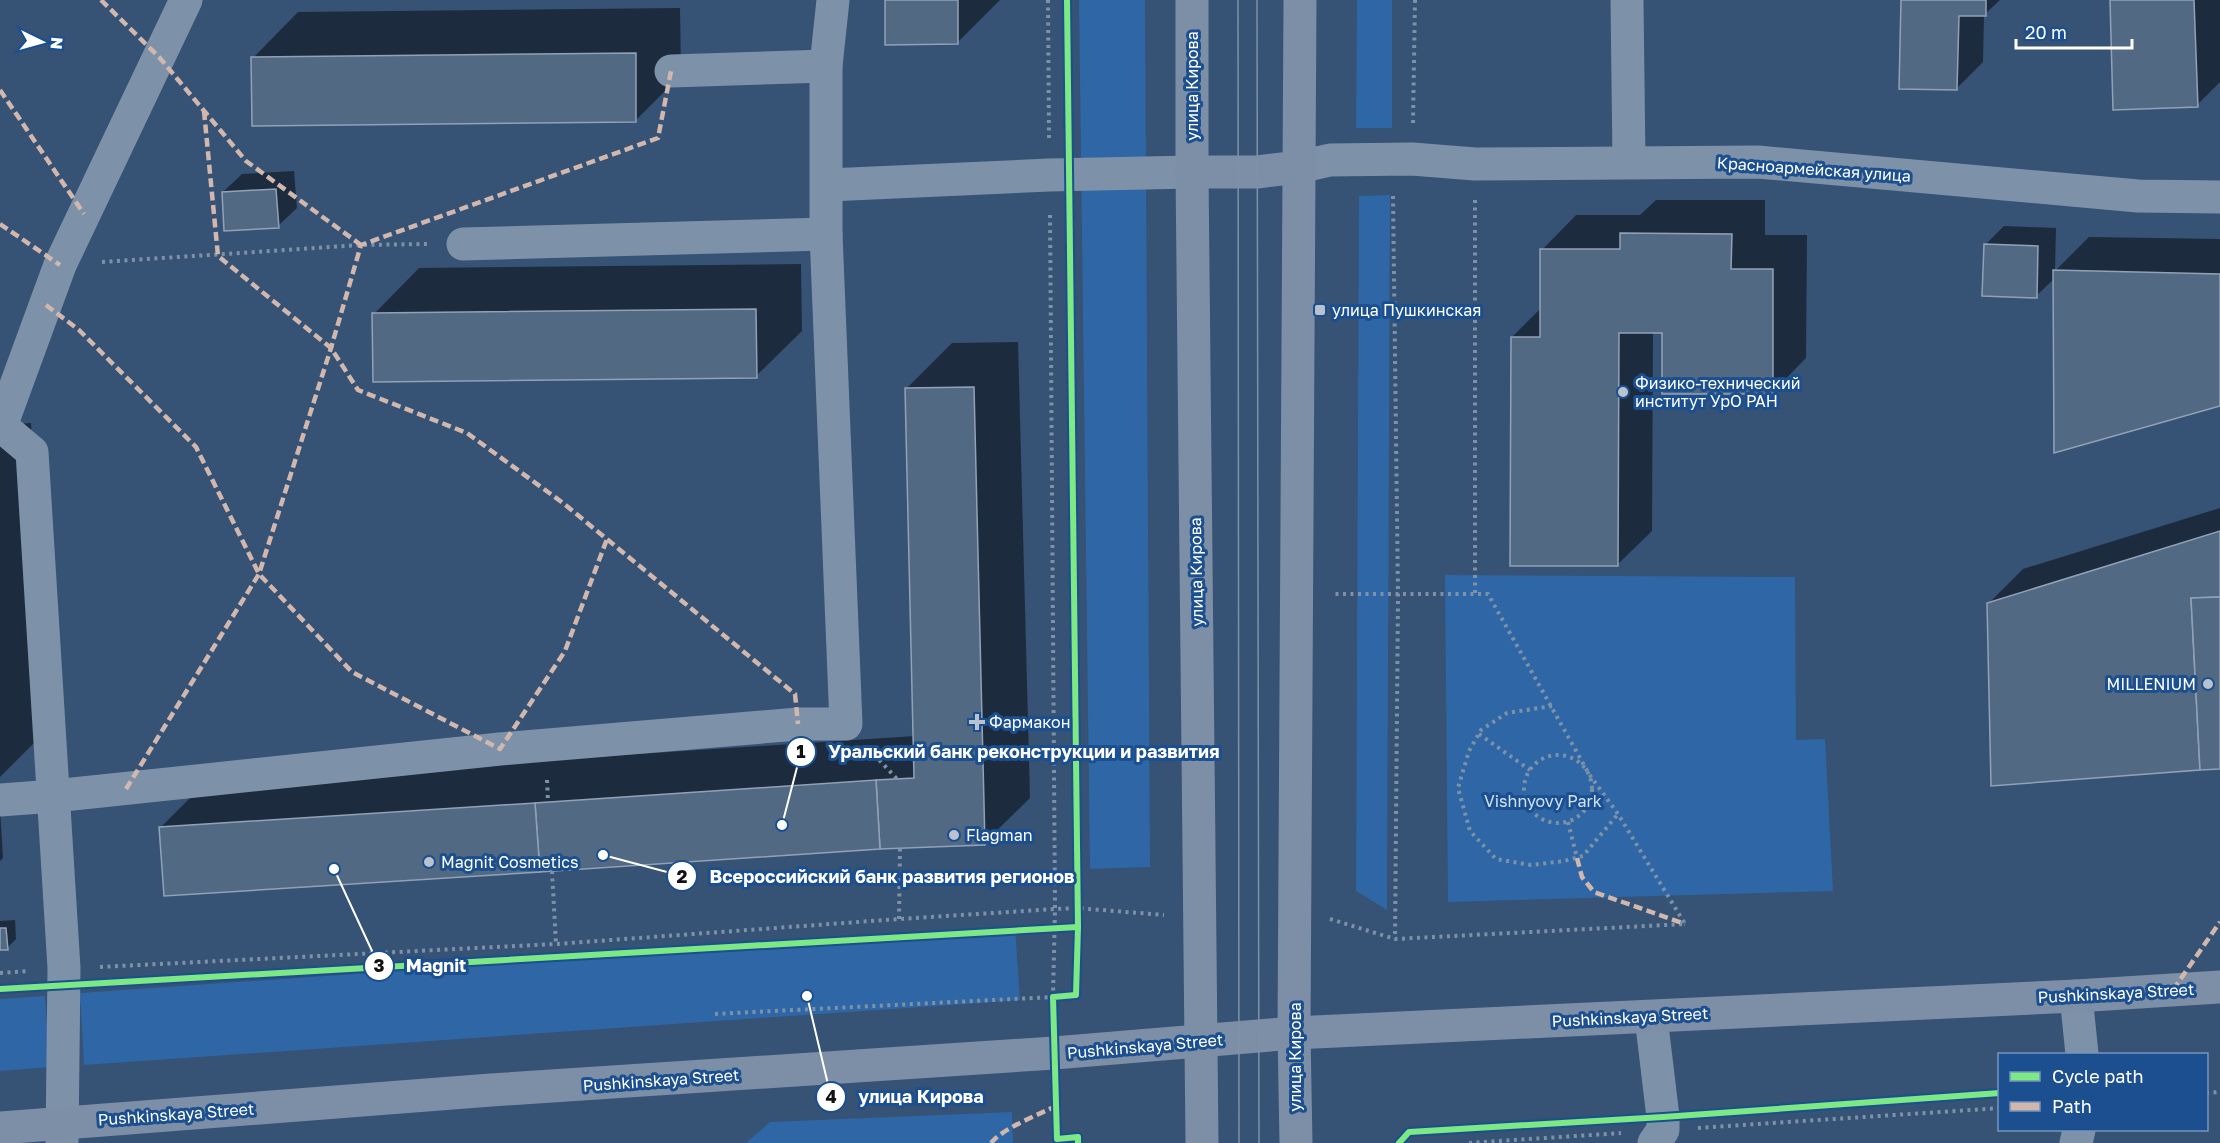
<svg xmlns="http://www.w3.org/2000/svg" width="2220" height="1143" font-family="'Golos Text',sans-serif">
<rect width="100%" height="100%" fill="#365274"/>
<g fill="#2f66a5">
<path d="M1079 0H1145L1150 867 1090 869Z"/>
<path d="M1357 0H1392V128H1356Z"/>
<path d="M1390 195 1387 910 1356 891 1359 196Z"/>
<path d="M1445 575 1795 577 1796 740 1825 739 1833 891 1448 902Z"/>
<path d="M1015 928 1020 1000 84 1065 80 993Z"/>
<path d="M45 996 50 1067 0 1071V999Z"/>
<path d="M1012 1112 1013 1143H746L770 1122Z"/>
</g>
<g fill="#0007">
<path d="M887 0H1000L957 43Z"/>
<path d="M1903 0H2000L1984 15 1983 62 1956 89Z"/>
<path d="M2111 0H2220V82L2197 105Z"/>
<path d="M680 8 681 75 635 121 253 58 298 12Z"/>
<path d="M294 171 297 208 278 226 223 192 242 174Z"/>
<path d="M1656 200H1765V235H1807L1806 358 1772 393 1663 331H1653L1652 531 1617 565 1512 337 1541 308 1542 250 1576 215H1640Z"/>
<path d="M2004 226 2056 228 2055 271 2089 237 2220 239V404L2055 278 2036 296 1986 244Z"/>
<path d="M801 264 802 331 756 376 374 314 419 268Z"/>
<path d="M1018 342 1030 798 984 843 880 847 160 828 206 782 915 736 906 389 952 343Z"/>
<path d="M31 423 45 732 0 777V425Z"/>
<path d="M2220 508V767L1988 604 2023 569Z"/>
<path d="M0 808 3 858 0 861Z"/>
<path d="M15 920 16 939 7 948 0 949V921Z"/>
</g>
<g fill="#526984" stroke="#92a2b6" stroke-width="1.5">
<path d="M885 0H958V44L885 45Z"/>
<path d="M1901 0H1986V16H1959L1957 90 1899 89Z"/>
<path d="M2110 0H2194L2198 107 2113 110Z"/>
<path d="M636 53V122L252 126 251 57Z"/>
<path d="M276 189 279 228 224 231 222 192Z"/>
<path d="M1620 233 1732 234 1731 269H1773V394H1662V333H1619L1618 566H1510L1511 337H1540V249H1620Z"/>
<path d="M1984 244 2038 246 2037 298 1982 296Z"/>
<path d="M2053 270 2220 274V406L2054 453Z"/>
<path d="M756 309 757 378 373 382 372 313Z"/>
<path d="M974 387 985 845 880 849 876 780 914 778 905 388Z"/>
<path d="M2220 531V597L2191 598 2200 770 1991 786 1987 603Z"/>
<path d="M2220 597V769L2200 770 2191 598Z"/>
<path d="M876 780 880 849 540 872 535 803Z"/>
<path d="M535 803 540 872 164 896 159 827Z"/>
<path d="M0 928H6L8 950H0Z"/>
</g>
<g fill="none" stroke-linecap="round" stroke-linejoin="round">
<g stroke="#7d92a8" stroke-width="4" stroke-dasharray="3 4.5" stroke-linecap="butt">
<path d="M1048 0 1049 138"/>
<path d="M1413 123 1415 0"/>
<path d="M1393 196 1398 595 1395 939"/>
<path d="M1475 200V594"/>
<path d="M102 262 361 245 427 244"/>
<path d="M1552 706 1507 713 1481 730 1469 751 1458 788 1470 831 1496 859 1531 865 1564 861 1583 856 1618 814"/>
<path d="M1479 734 1530 770"/>
<path d="M869 749 897 779"/>
<circle cx="1558" cy="789" r="34"/>
<path d="M547 780 548 802"/>
<path d="M1568 822 1577 858"/>
<path d="M552 871 556 944"/>
<path d="M899 919 900 848"/>
<path d="M1330 919 1395 939 1685 924 1618 814 1589 774 1488 594H1333"/>
<path d="M100 967 556 944 899 919 1055 909 1077 908 1164 915"/>
<path d="M0 973 29 971"/>
<path d="M715 1014 1053 997 1055 909 1050 211"/>
<path d="M2206 1093 2220 1092"/>
<path d="M1698 1128 2000 1108"/>
<path d="M1057 1139 1058 1143"/>
<path d="M1469 1143 1621 1133"/>
</g>
<g stroke="#7d92a8" stroke-width="33">
<path d="M1627 0 1629 162"/>
<path d="M671 71 826 66"/>
<path d="M1299 167 1330 160 1412 159 1475 164 1758 162 2138 196 2220 197"/>
<path d="M828 185 1049 175 1192 172"/>
<path d="M463 244 826 234"/>
<path d="M0 425 32 452 64 968 62 1143"/>
<path d="M1 426 60 265 186 0"/>
<path d="M0 800 54 796 500 749 798 724H846L826 234V66L833 0"/>
<path d="M2076 996 2082 1054"/>
<path d="M1651 1017 1663 1117V1130L1654 1143"/>
<path d="M2076 1143 2079 1130"/>
</g>
<g stroke="#7d8ea7" stroke-width="33">
<path d="M1192 0V172L1202 1143"/>
<path d="M1192 172H1257L1299 167"/>
<path d="M0 1128 491 1090 1054 1053 1294 1033 2076 996 2220 987"/>
<path d="M1296 1143 1294 1033 1300 0"/>
</g>
<g stroke="#7e92a7" stroke-width="1.5">
<path d="M1238 0 1239 1143"/>
<path d="M1257 0 1259 1143"/>
</g>
<g stroke="#d1b7ad" stroke-width="4.5" stroke-dasharray="9 4.5" stroke-linecap="butt">
<path d="M101 0 159 57 246 161 361 245"/>
<path d="M0 90 84 214"/>
<path d="M204 111 218 256 331 348 358 390 467 433 563 503 795 694 798 724"/>
<path d="M0 224 60 265"/>
<path d="M46 305 79 330 196 447 259 574 352 672 500 749 565 651 607 539"/>
<path d="M126 789 259 574 331 348 361 245 658 138 671 71"/>
<path d="M1577 858 1582 877 1594 892 1685 924"/>
<path d="M2173 990 2220 922"/>
<path d="M991 1143C1003 1128 1038 1115 1056 1106"/>
</g>
<g stroke="#1b4f8f" stroke-width="10">
<g id="cycleway">
<path d="M1067 0 1078 927 1076 995 1053 997 1057 1139 1078 1137V1143"/>
<path d="M0 989 1078 927"/>
<path d="M1399 1143 1409 1132 1663 1117 2000 1093"/>
</g>
</g>
<use href="#cycleway" stroke="#7ce984" stroke-width="6"/>
</g>
<g fill="#b9c2ce" stroke="#1b4f8f" stroke-width="2">
<rect x="1314" y="304" width="12" height="12" rx="3"/>
<circle cx="1623" cy="392" r="6"/>
<circle cx="2208" cy="684" r="6"/>
<path d="M974 713h6v6h6v6h-6v6h-6v-6h-6v-6h6z"/>
<circle cx="954" cy="835" r="6"/>
<circle cx="429" cy="862" r="6"/>
</g>
<g text-anchor="middle" stroke-width="6" stroke-linejoin="round" paint-order="stroke">
<g font-size="16" fill="#fff" stroke="#1b4f8f">
<text transform="translate(1192 86) rotate(-90)" y="6">улица Кирова</text>
<text transform="translate(1814 169) rotate(4)" y="6">Красноармейская улица</text>
<text transform="translate(1196 572) rotate(-91)" y="6">улица Кирова</text>
<text transform="translate(2116 993) rotate(-3)" y="6">Pushkinskaya Street</text>
<text transform="translate(1630 1017) rotate(-3)" y="6">Pushkinskaya Street</text>
<text transform="translate(1145 1046) rotate(-5)" y="6">Pushkinskaya Street</text>
<text transform="translate(1295 1057) rotate(-90)" y="6">улица Кирова</text>
<text transform="translate(661 1080) rotate(-4)" y="6">Pushkinskaya Street</text>
<text transform="translate(176 1114) rotate(-4)" y="6">Pushkinskaya Street</text>
</g>
<g font-size="16" fill="#fff" stroke="#1b4f8f" text-anchor="start">
<text x="1332" y="316">улица Пушкинская</text>
<text x="1635" y="389">Физико-технический<tspan x="1635" dy="18">институт УрО РАН</tspan></text>
<text x="2196" y="690" text-anchor="end">MILLENIUM</text>
<text x="989" y="728">Фармакон</text>
<text x="966" y="841">Flagman</text>
<text x="441" y="868">Magnit Cosmetics</text>
</g>
<g font-size="16" fill="#cfe3fa" stroke="#1b4f8f">
<text x="1543" y="807">Vishnyovy Park</text>
</g>
</g>
<path fill="none" stroke="#fff" stroke-width="2" d="M782 825L801 752M603 855L682 876M334 869L379 966M807 996L831 1097"/>
<g fill="#fff" stroke="#1b4f8f" stroke-width="2">
<circle cx="782" cy="825" r="6"/>
<circle cx="603" cy="855" r="6"/>
<circle cx="334" cy="869" r="6"/>
<circle cx="807" cy="996" r="6"/>
<circle cx="801" cy="752" r="15"/>
<circle cx="682" cy="876" r="15"/>
<circle cx="379" cy="966" r="15"/>
<circle cx="831" cy="1097" r="15"/>
</g>
<g font-size="18" text-anchor="middle" font-weight="bold" fill="#111">
<text x="801" y="758">1</text>
<text x="682" y="883">2</text>
<text x="379" y="972">3</text>
<text x="831" y="1103">4</text>
</g>
<g font-size="18" text-anchor="middle" font-weight="bold" fill="#fff" stroke="#1b4f8f" stroke-width="6" stroke-linejoin="round" paint-order="stroke">
<text x="1024" y="758">Уральский банк реконструкции и развития</text>
<text x="892" y="883">Всероссийский банк развития регионов</text>
<text x="436" y="972">Magnit</text>
<text x="921" y="1103">улица Кирова</text>
</g>
<rect x="1998" y="1053" width="210" height="78" fill="#1b4f8f" stroke="#7695bc" stroke-width="1.5"/>
<rect x="2010" y="1072" width="30" height="9" fill="#7ce984" stroke="#7695bc" stroke-width="1.5"/>
<text x="2052" y="1083" font-size="18" fill="#ffffff">Cycle path</text>
<rect x="2010" y="1102" width="30" height="9" fill="#d1b7ad" stroke="#7695bc" stroke-width="1.5"/>
<text x="2052" y="1113" font-size="18" fill="#ffffff">Path</text>
<g transform="translate(42 42) rotate(95)" stroke="#1b4f8f" stroke-width="4.5" paint-order="stroke">
<path d="M0-4.5L10 22L0 15L-10 22Z" fill="#ffffff"/>
<text y="-9" font-size="16" font-weight="bold" text-anchor="middle" fill="#ffffff">N</text>
</g>
<path d="M2016 39v9h116v-9" fill="none" stroke="#ffffff" stroke-width="3"/>
<text x="2025" y="39" font-size="18" fill="#ffffff" stroke="#1b4f8f" stroke-width="4.5" paint-order="stroke">20 m</text>
</svg>
